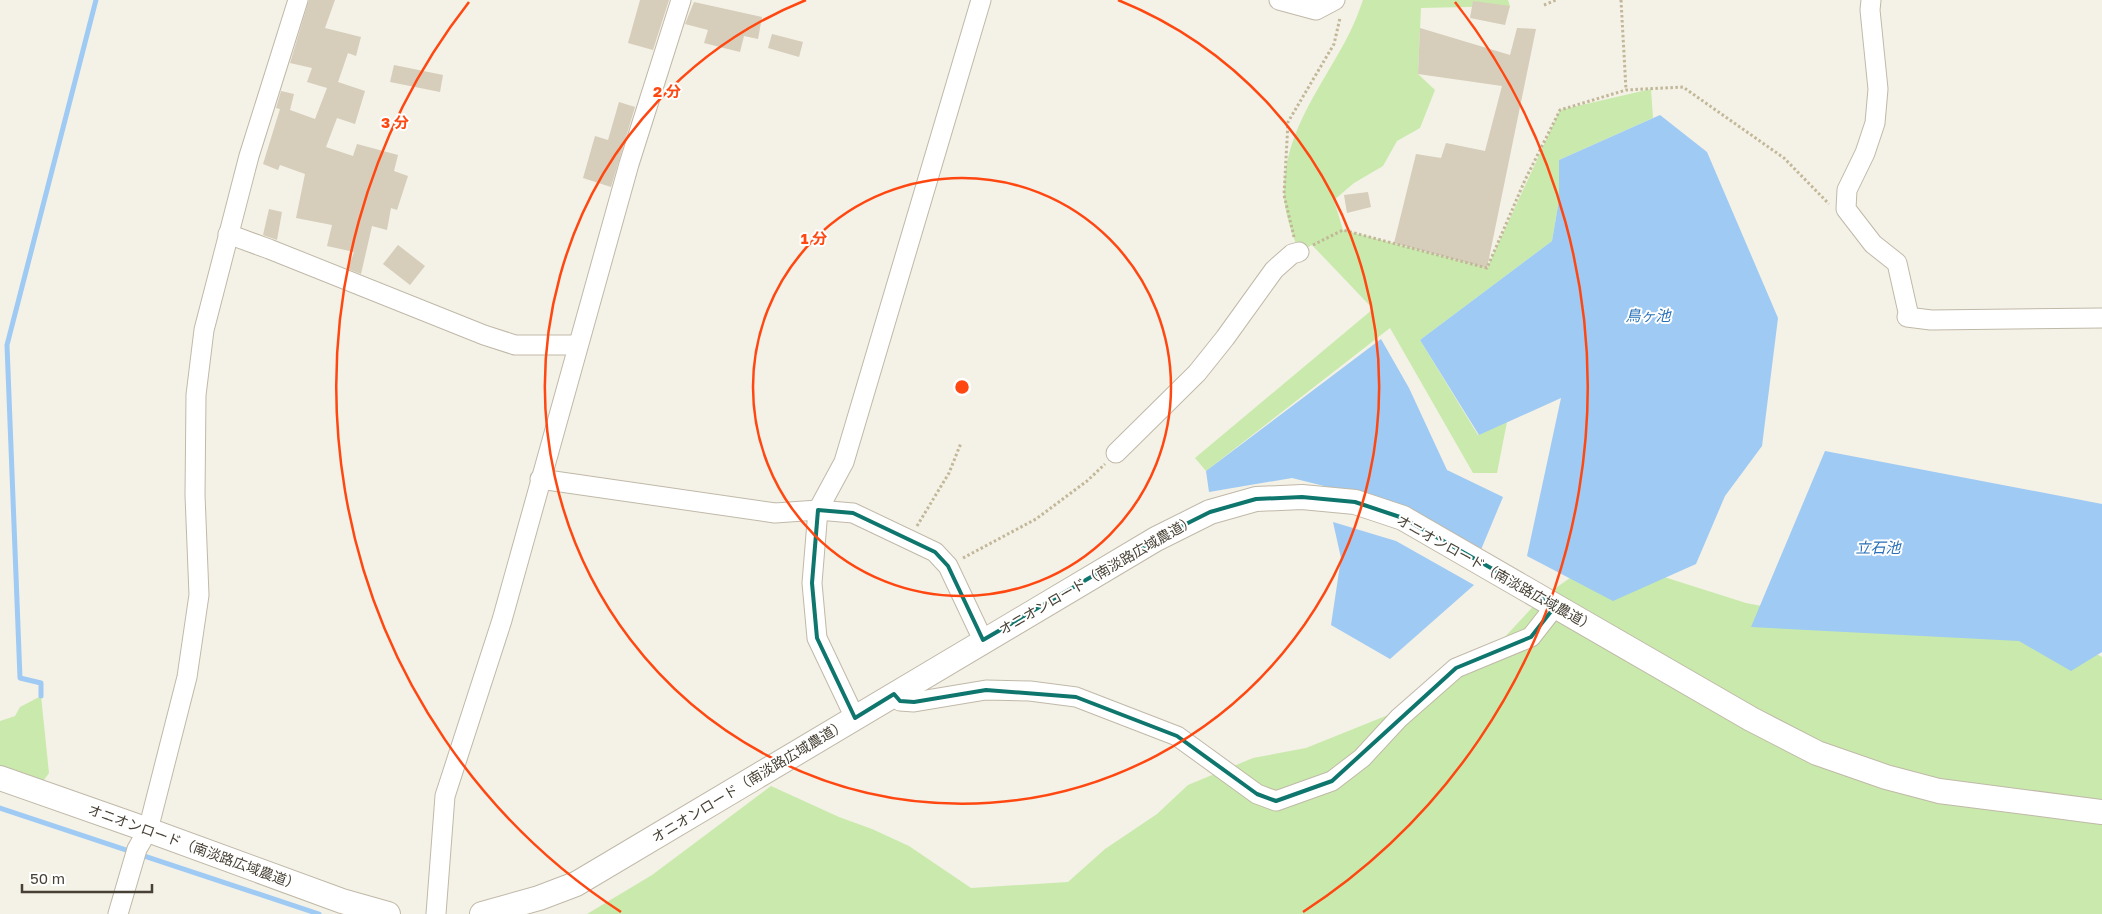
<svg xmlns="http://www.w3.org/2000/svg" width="2102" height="914" font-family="'Golos Text','Noto Sans JP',sans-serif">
<rect width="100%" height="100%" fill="#f4f1e6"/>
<g fill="#c9eaac">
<path d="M1363 0H1508L1510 6 1421 8 1418 74 1435 90 1420 128 1397 141 1383 166 1354 183 1334 200 1343 230 1487 268 1560 110 1651 89 1653 118 1559 160V200L1552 241 1420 340 1478 435 1507 422 1497 473H1473L1390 328 1206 471 1195 458 1373 309 1312 245 1299 252C1292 233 1284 212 1284 192 1284 130 1324 84 1350 32 1355 22 1359 11 1363 0Z"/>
<path d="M1661 576 1746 603 1834 620 2063 635 2102 657V914H587L652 875 771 786 839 817 872 829 909 846 971 888 1068 882 1105 849 1157 814 1188 785 1253 758 1306 748 1398 711 1502 640 1541 598 1570 578Z"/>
<path d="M41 696 49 773 41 784 0 770V721L15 716 20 707Z"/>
</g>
<g fill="#9ecaf4">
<path d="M1660 115 1707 152 1778 318 1762 446 1725 496 1696 564 1613 601 1527 556 1561 398 1479 435 1420 340 1552 241 1559 200V160Z"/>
<path d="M1381 339 1409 388 1447 470 1503 497 1480 552 1408 507 1292 478 1209 492 1206 471Z"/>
<path d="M1825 451 2102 504V652L2071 671 2019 641 1751 627Z"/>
<path d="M1333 522 1396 541 1474 585 1390 659 1331 625 1341 558Z"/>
</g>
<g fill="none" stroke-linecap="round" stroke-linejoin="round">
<g stroke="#9ecaf4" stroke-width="5">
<path d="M41 696V683L20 678 7 345 96 0"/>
<path d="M0 808 319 914"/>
</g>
</g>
<g fill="#d6cdba">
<path d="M309 0H335L325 28 361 37 356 56 348 53 338 82 365 91 355 124 337 118 326 147 353 156 357 144 398 155 394 171 408 176 397 210 391 208 387 230 372 226 361 274 348 269 354 252 327 246 332 225 296 218 305 174 280 165 278 170 263 164 280 109 276 108 281 91 294 94 290 110 315 119 327 88 307 82 312 68 290 63Z"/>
<path d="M640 0H669L653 50 628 43Z"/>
<path d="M1473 1 1510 6 1505 25 1470 18Z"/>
<path d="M694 2 762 17 758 39 744 36 740 52 704 43 708 30 685 24Z"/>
<path d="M1420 28 1510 55 1517 28 1536 29 1487 268 1394 243 1416 154 1441 158 1446 143 1485 151 1502 86 1418 74Z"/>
<path d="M772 34 803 42 799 57 768 48Z"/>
<path d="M394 65 443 75 440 92 390 82Z"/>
<path d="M619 102 635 107 611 187 583 178 595 136 608 140Z"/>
<path d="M1368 192 1371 207 1347 213 1344 195Z"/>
<path d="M269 209 282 212 277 240 263 235Z"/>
<path d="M398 245 425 266 410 285 383 264Z"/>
</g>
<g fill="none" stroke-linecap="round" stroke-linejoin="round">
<g stroke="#c0b9a8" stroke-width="21">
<g id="minor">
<path d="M1279 0 1316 10 1335 0"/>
<path d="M1871 0 1870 10 1878 89 1875 123 1865 153 1847 190 1846 209 1873 244 1897 263 1908 312 1907 317 1931 320 2102 318"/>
<path d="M228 234 269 249 484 335 515 345H577"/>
<path d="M1116 453 1197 373 1225 338 1274 270 1292 254 1299 252"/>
<path d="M540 479 775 513 818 510 853 513 935 552 948 566 983 640"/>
<path d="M894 694 900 701 914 702 986 690 1030 691 1076 697 1177 736 1257 794 1276 801 1332 781 1362 758 1399 718 1456 668 1531 637 1556 605"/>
<path d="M855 718 817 638 812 583 818 510 844 462 981 0"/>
<path d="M118 914 137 849 148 830 187 677 199 595 195 495 196 395 204 330 249 156 298 0"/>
<path d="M436 914 445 796 502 620 629 164 681 0"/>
</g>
</g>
<g stroke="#c0b9a8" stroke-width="26">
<g id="tertiary">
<path d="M0 778 148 830 342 901 388 914"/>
<path d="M482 914 539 898 576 884 1156 539 1210 512 1256 499 1302 497 1355 502 1403 518 1751 719 1817 753 1886 777 1939 791 2102 812"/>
</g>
</g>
<g stroke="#c2b798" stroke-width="3" stroke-dasharray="2.5 2.5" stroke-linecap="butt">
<path d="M1621 0 1626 90"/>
<path d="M1544 5 1556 0"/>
<path d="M1294 237 1284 195 1288 122 1334 44 1340 18"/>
<path d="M1313 245 1343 230 1487 268 1525 180 1560 110 1626 90 1683 87 1784 158 1829 204"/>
<path d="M917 526 949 473 961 443"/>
<path d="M963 558 1036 519 1087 481 1105 464"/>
</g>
<use href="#minor" stroke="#fff" stroke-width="19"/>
<use href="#tertiary" stroke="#fff" stroke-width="24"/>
</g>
<path fill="none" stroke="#0f766e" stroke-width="4" stroke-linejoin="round" d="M1302 497 1355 502 1403 518 1556 605 1531 637 1456 668 1332 781 1276 801 1257 794 1177 736 1076 697 986 690 914 702 900 701 894 694 855 718 817 638 812 583 818 510 853 513 935 552 948 566 983 640 1156 539 1210 512 1256 499Z"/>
<g fill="none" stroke="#ff4711" stroke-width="2.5">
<circle cx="962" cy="387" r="209"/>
<path d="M1118 0A417 417 0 1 1 806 0"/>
<path d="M621 912A626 626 0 0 1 469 2M1455 2A626 626 0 0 1 1303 912"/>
</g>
<g text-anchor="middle" stroke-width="4" stroke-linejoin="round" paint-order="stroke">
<g font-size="14" fill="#474135" stroke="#fff">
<text transform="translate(1496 573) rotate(29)" y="5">オニオンロード（南淡路広域農道）</text>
<text transform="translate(1097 575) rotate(-30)" y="5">オニオンロード（南淡路広域農道）</text>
<text transform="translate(749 781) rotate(-31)" y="5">オニオンロード（南淡路広域農道）</text>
<text transform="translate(194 847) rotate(20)" y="5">オニオンロード（南淡路広域農道）</text>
</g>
<g font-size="15" font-style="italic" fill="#2870b9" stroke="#fff">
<text x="1648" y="321">鳥ヶ池</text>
<text x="1878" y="553">立石池</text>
</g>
</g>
<circle cx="962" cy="387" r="8" fill="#ff4711" stroke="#fff" stroke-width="2.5"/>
<g font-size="15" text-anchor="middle" font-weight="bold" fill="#ff4711" stroke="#fff" stroke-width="4" stroke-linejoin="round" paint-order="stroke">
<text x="667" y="97">2 分</text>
<text x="395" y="128">3 分</text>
<text x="814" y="244">1 分</text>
</g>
<path d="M22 884v8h130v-8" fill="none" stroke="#474135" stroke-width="2.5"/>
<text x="30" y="884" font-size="15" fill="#474135" stroke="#ffffff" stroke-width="4" paint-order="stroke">50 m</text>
</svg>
